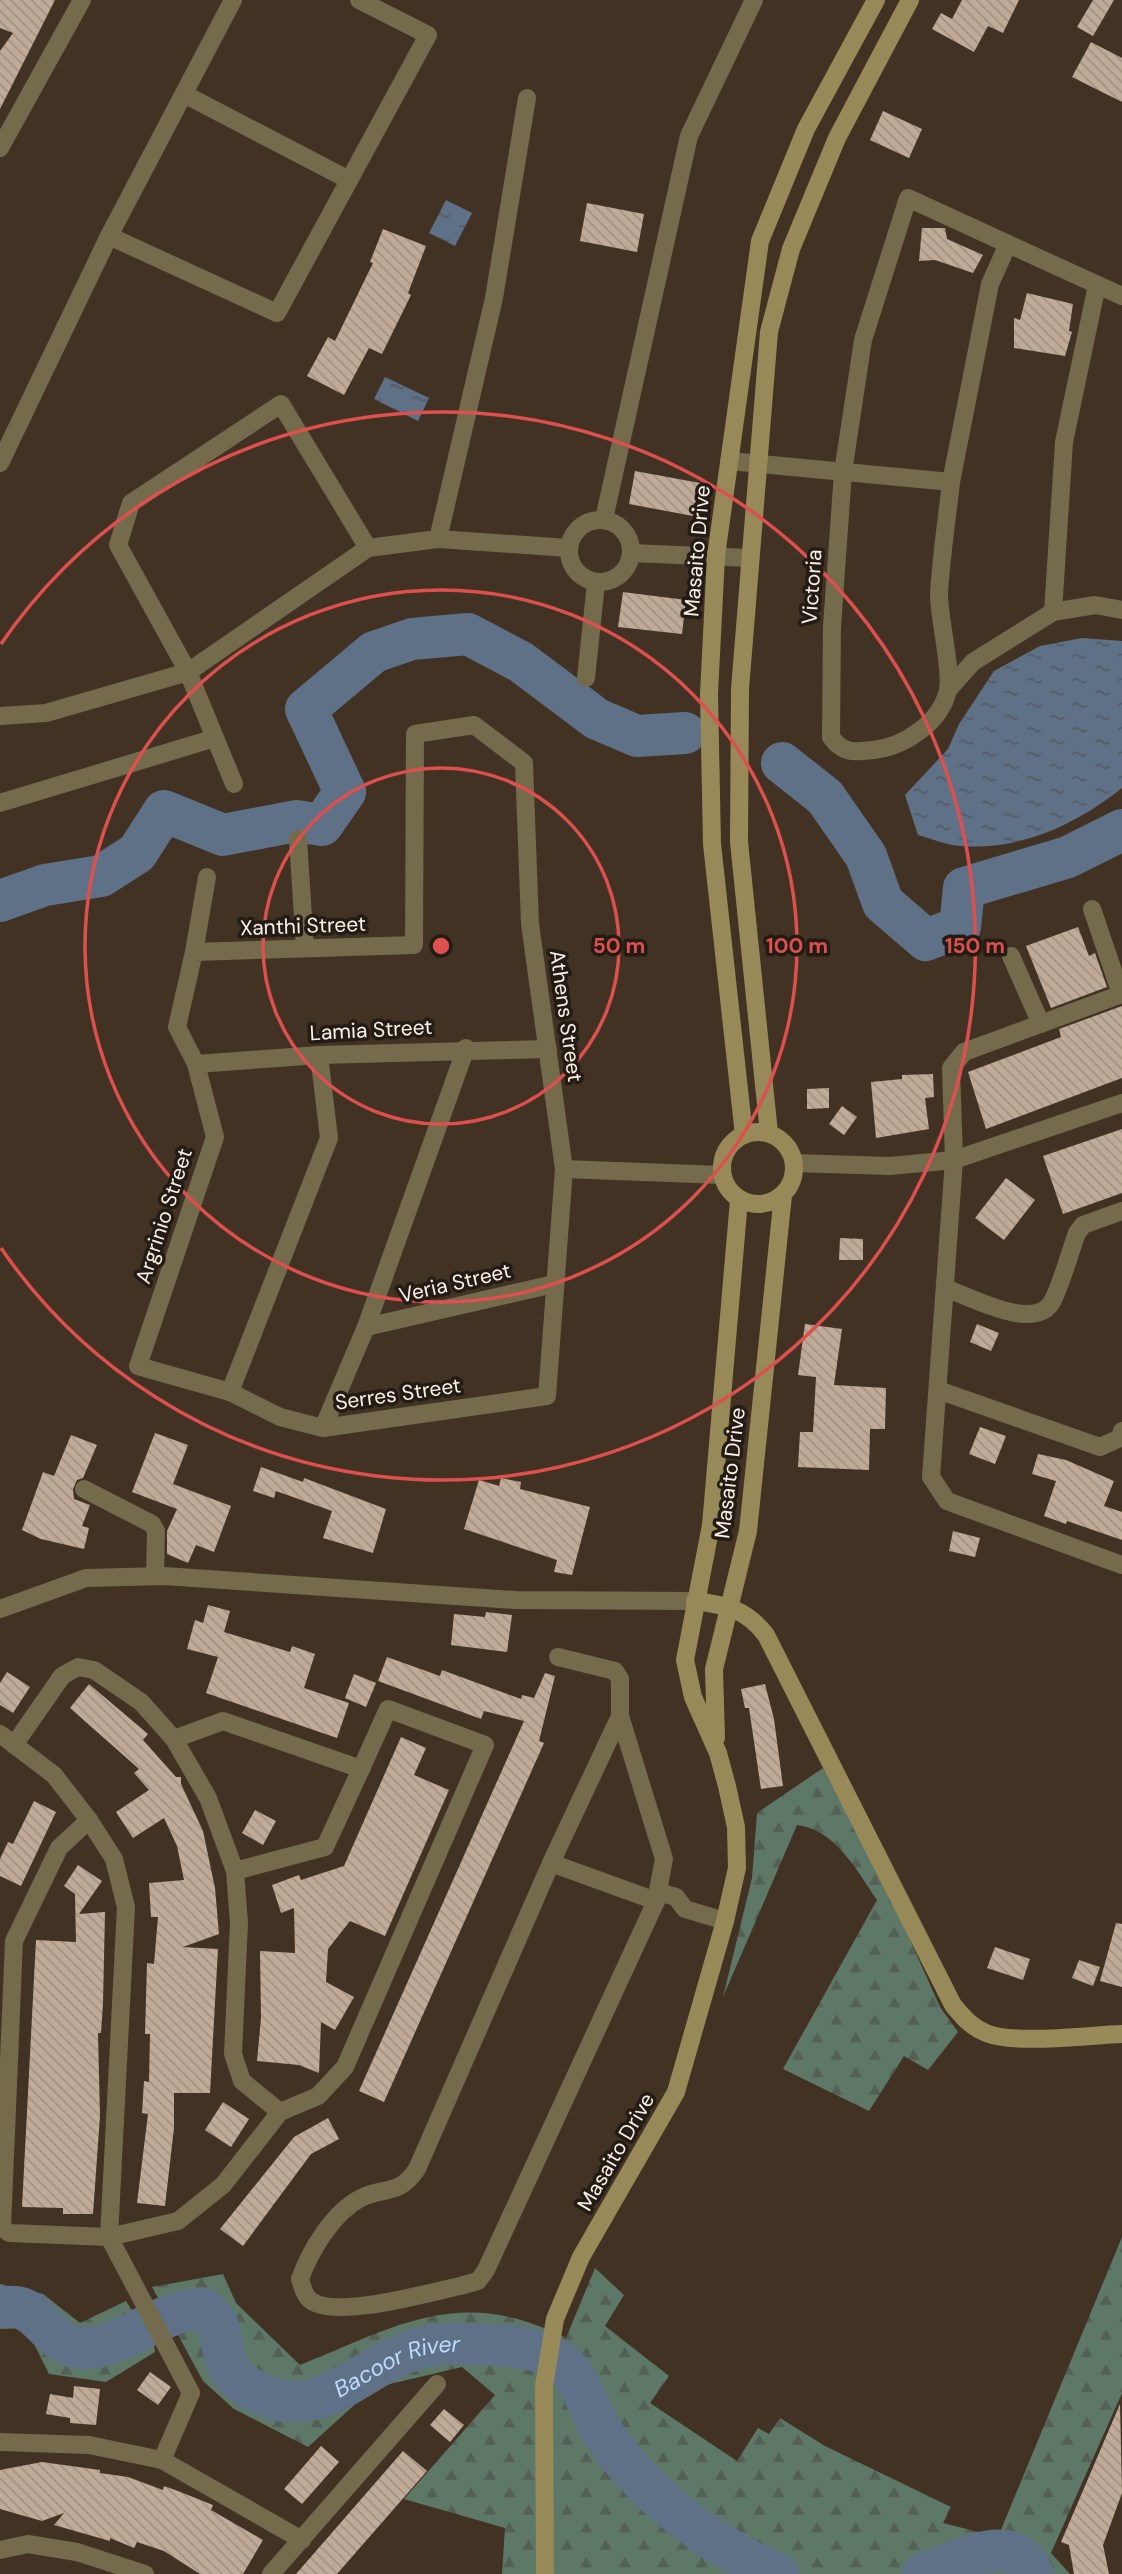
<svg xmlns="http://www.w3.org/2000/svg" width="1122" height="2574" font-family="'DM Sans',sans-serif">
<defs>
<pattern id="forest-firs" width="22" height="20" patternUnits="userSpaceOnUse" patternTransform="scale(1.75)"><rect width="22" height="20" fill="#5d7866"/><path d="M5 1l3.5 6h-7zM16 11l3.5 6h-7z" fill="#546056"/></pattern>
<pattern id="water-ripples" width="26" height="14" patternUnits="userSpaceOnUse" patternTransform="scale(1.75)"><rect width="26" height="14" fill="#5e7187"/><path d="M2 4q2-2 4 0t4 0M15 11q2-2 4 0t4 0" fill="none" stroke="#545c66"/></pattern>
<pattern id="building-back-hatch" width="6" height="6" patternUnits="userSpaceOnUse" patternTransform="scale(1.75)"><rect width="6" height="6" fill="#bfab98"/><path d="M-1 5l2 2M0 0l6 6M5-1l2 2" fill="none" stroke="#a29283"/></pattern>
</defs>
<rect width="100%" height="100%" fill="#423223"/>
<g fill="url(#forest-firs)">
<path d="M823 1768 885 1884 940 2007 958 2032 928 2070 904 2056 869 2111 783 2069 877 1900C857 1871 835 1829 797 1825L723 1997 752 1878 757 1813Z"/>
<path d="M1122 2237V2393L1051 2553 1070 2574H502L505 2528 404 2499 495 2395 462 2367 373 2388 308 2447 234 2409 203 2381 152 2287 223 2274 236 2303 300 2365C399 2325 461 2285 566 2338L595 2268 624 2295 605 2326 669 2376 650 2403 737 2461 758 2428 769 2434 780 2418 825 2446 951 2507 943 2523 998 2537Z"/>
<path d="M0 2284 43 2294 80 2323 126 2301 154 2345 155 2352 106 2382 49 2374 26 2328 0 2329Z"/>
</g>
<g fill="url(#water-ripples)">
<path d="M446 200 472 213 455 246 429 233Z"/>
<path d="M385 377 429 398 418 421 374 399Z"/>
<path d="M1082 638 1122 641V788C1077 824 1020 851 961 846 947 845 932 839 918 835L905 795 948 749 959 724 994 671 1040 646Z"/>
</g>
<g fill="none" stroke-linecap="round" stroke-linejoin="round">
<g stroke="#5e7187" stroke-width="42">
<path d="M782 763 825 797 866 856 883 903 926 940 960 927 964 888 1068 857 1122 830"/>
<path d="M0 901 45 885 101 876 137 853 164 811 223 835 296 821 322 825 345 792 306 709 374 652 412 639 468 634 521 662 597 719 637 736 685 733"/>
<path id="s1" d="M0 2307C7 2307 15 2306 21 2308 46 2317 53 2348 83 2348 121 2350 157 2309 204 2309 238 2334 202 2368 263 2395 325 2422 367 2359 424 2347 445 2342 470 2344 492 2345 512 2345 542 2349 559 2361 583 2378 588 2410 603 2433 643 2494 711 2546 778 2574"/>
<path d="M922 2574C956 2565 1013 2526 1033 2574"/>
</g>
</g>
<g fill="url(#building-back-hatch)">
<path d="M0 0H55L0 109V51L13 33 0 28Z"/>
<path d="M962 0H1019L1003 33 988 26 974 52 932 29 941 13 952 19Z"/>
<path d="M1093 0H1114L1093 36 1077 27Z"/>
<path d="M1091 42 1122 58V102L1072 77Z"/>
<path d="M883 111 922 129 909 158 870 140Z"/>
<path d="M587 203 644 214 637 252 580 241Z"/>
<path d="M922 228H945L947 239 983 255 973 273 935 260 919 261Z"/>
<path d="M383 229 426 246 408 293 411 295 382 354 369 348 344 395 307 376 328 337 335 341 373 263 370 262Z"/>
<path d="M1027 293 1073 304 1069 331 1072 332 1065 356 1014 348V318L1020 320Z"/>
<path d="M635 471 700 483 693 516 629 504Z"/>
<path d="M623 592 686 600 682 634 618 627Z"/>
<path d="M1078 927 1089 956 1095 953 1107 987 1051 1008 1026 946Z"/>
<path d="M1122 1006V1078L986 1129 968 1072 1061 1037 1059 1029Z"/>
<path d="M933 1074 934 1097 925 1098 929 1129 876 1138 871 1082 902 1079V1075Z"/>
<path d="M829 1088V1108L807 1109V1089Z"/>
<path d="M842 1106 857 1117 844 1135 829 1124Z"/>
<path d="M1122 1129V1193L1063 1214 1043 1156Z"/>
<path d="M1006 1178 1035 1200 1004 1240 975 1218Z"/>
<path d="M840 1238 863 1239V1260H839Z"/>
<path d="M805 1324 842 1329 834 1385 886 1388 885 1429H870L869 1470 798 1467 800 1432H813L816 1377 798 1375Z"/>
<path d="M977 1324 999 1333 991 1351 970 1342Z"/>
<path d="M980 1427 1006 1436 995 1464 969 1454Z"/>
<path d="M155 1433 188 1445 173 1484 231 1506 214 1552 196 1545 188 1563 167 1554V1531L177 1509 132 1492Z"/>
<path d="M71 1435 97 1445 83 1478 77 1480 73 1489 74 1499 90 1505 82 1526 89 1528 84 1549 41 1539 22 1530 43 1472 54 1476Z"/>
<path d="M1038 1454 1066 1460 1114 1481 1104 1506 1122 1512V1540L1067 1521 1066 1524 1044 1516 1056 1481 1032 1474Z"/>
<path d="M261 1467 303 1482 304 1478 386 1509 373 1553 323 1538 332 1511 276 1491 274 1498 253 1491Z"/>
<path d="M501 1478 521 1482 520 1489 590 1507 572 1575 554 1572 557 1560 464 1529 479 1480 499 1486Z"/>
<path d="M953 1531 980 1538 975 1557 949 1551Z"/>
<path d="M208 1605 230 1611 224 1632 290 1652 292 1646 315 1654 304 1688 349 1703 337 1738 206 1693 218 1657 187 1649 195 1620 203 1623Z"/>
<path d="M486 1612 512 1615 507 1652 451 1645 454 1614 485 1617Z"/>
<path d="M387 1657 440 1676 442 1670 521 1699 522 1695 534 1698 545 1673 555 1676 539 1741 544 1743 384 2102 359 2091 524 1721 484 1711 481 1719 378 1681Z"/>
<path d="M7 1672 30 1687 13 1713 0 1705V1683Z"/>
<path d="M354 1674 376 1683 366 1707 345 1698Z"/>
<path d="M89 1684 148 1734 143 1740 176 1777H181V1784L203 1831 215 1888 219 1934 183 1947 218 1949 210 2093H174V2128L165 2206 137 2203 148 2114 142 2113 144 2081 149 2082 150 2034H145L147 1963 154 1964 158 1917H151L149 1883 184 1880 177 1846 164 1818 133 1838 116 1812 149 1790 134 1773 139 1769 70 1708Z"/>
<path d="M765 1684 774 1719 783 1786 761 1789 749 1708H745L741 1689Z"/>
<path d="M401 1737 426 1748 414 1775 449 1790 385 1936 350 1921 328 1949 326 1982 354 1997 335 2030 321 2022 319 2073 299 2065 257 2061 261 2018 260 1951 295 1953 294 1908 281 1913 272 1885 299 1875 301 1880 344 1866Z"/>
<path d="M34 1801 56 1812 21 1886 0 1876V1859L8 1842 13 1844Z"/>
<path d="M255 1810 276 1821 263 1845 242 1833Z"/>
<path d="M78 1865 102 1881 79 1914 105 1912 103 2003 101 2033H98L100 2116 93 2214H63V2208L22 2207 36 1940 76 1942 75 1894 64 1886Z"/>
<path d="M1116 1923 1122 1924V1987L1100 1981Z"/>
<path d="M995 1947 1030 1959 1023 1980 987 1968Z"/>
<path d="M1079 1960 1100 1967 1093 1986 1072 1978Z"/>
<path d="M223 2102 249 2119 231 2147 205 2130Z"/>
<path d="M328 2118 339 2139 311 2154 243 2246 220 2229 294 2137Z"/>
<path d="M150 2372 171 2387 158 2405 137 2390Z"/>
<path d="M74 2386 100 2389 96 2425 70 2423V2418L46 2414 50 2394 73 2398Z"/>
<path d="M1120 2404 1122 2493 1103 2545 1109 2574H1074L1069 2545 1061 2542Z"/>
<path d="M444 2409 464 2425 450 2442 430 2425Z"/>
<path d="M321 2446 339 2462 302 2504 284 2489Z"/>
<path d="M403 2451 427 2471 337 2574H296Z"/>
<path d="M42 2462 100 2470V2473L128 2477 163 2490 164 2486 178 2491 213 2505 211 2510 263 2540 243 2574H200L164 2551 137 2542 134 2548 110 2538V2541L54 2525 64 2513 42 2521 0 2509V2470Z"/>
</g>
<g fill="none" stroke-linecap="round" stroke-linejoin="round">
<g stroke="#746b4d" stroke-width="18">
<path d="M184 94 349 180"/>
<path d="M0 148 82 0"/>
<path d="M109 236 277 313 428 35 359 0"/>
<path d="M729 461 951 482 990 284 1008 244 1122 296"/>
<path d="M0 463 109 236 233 0"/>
<path d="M951 482C947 519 941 557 939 594 939 619 952 669 948 690 941 723 903 747 873 750 854 752 843 754 831 737L832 627 843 472 863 340 908 198 1008 244"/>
<path d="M604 519 689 136 754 0"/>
<circle cx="600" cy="551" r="31"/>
<path d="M438 539 494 298 527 98"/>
<path d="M631 553 749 558"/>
<path d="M1053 612 1095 605 1122 610"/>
<path d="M586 678 596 583"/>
<path d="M948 690 973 662 1053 612 1064 442 1097 285"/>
<path d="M0 716 46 713 188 672 368 548 438 539 568 548"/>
<path d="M234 784 188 672 118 545 131 503 281 404 368 548"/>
<path d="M0 803 215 738"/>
<path d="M298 839 305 948"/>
<path d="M1092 909 1121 994"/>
<path d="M194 952 414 945 415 734 474 725 524 763 530 924 564 1169 547 1396 323 1428 280 1417 230 1392 138 1366 215 1137 196 1064 177 1027 194 952 207 877"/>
<path d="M1011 956 1041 1024"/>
<path d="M1122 994 964 1052 951 1068 954 1160 931 1477 947 1501 1122 1565"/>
<path d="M196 1064 319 1055 548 1049"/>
<path d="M794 1163 890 1166 954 1160 1122 1103"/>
<path d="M564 1169 722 1175"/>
<path d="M945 1288C971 1297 1037 1334 1053 1300 1063 1279 1069 1255 1077 1233L1083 1225 1122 1211"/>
<path d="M366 1327 554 1284"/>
<path d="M938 1390 1100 1447 1120 1438 1122 1431"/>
<path d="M230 1392 329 1138 319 1055"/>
<path d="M323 1428 366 1327 466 1048"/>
<path d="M84 1489 152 1524 156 1531 155 1576"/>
<path d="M0 1609 86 1578 164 1576 515 1600 695 1601"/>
<path d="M558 1657 615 1671 620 1679V1716"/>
<path d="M620 1716 664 1859 656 1901 486 2270 478 2281 460 2286C431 2292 331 2321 309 2299 304 2295 302 2285 300 2279 310 2251 333 2212 361 2198 385 2186 398 2197 417 2169L551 1863Z"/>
<path d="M0 1734 54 1775 89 1820 114 1859 126 1907 109 2237 191 2393 162 2460"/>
<path d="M174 1739 223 1721 361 1769 325 1847 235 1871"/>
<path d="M14 1745 62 1676 78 1667 94 1670 141 1702 174 1739 208 1798 235 1871 239 1923 233 2054 242 2081 280 2112"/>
<path d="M89 1820 59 1848 14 1941 2 2227 9 2233 109 2237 178 2221 223 2185 280 2112 318 2096 345 2067 485 1745 388 1709 361 1769"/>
<path d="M551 1863 656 1901"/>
<path d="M658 1892 676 1897 685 1909 725 1921"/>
<path d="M0 2442 89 2445 162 2460 302 2540"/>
<path d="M0 2550 28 2544 77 2552 145 2574"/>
<path d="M271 2574 437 2384"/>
</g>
<g stroke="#978958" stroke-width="18">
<circle cx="758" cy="1168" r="36"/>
<path d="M769 1133 739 842 740 689 769 332 791 249 837 138 910 0"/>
<path d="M744 1135 712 844 709 694 716 556 760 241 806 129 876 0"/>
<path d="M695 1601C726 1605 746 1609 766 1635L953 2005C963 2017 971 2027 986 2033 1015 2045 1088 2035 1122 2034"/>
<path d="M716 1738 714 1669 748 1531 783 1195"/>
<path d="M545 2574 544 2386 555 2319 581 2257 676 2092 725 1921 737 1868 736 1827 727 1786 718 1753 693 1697 685 1660 711 1525 739 1200"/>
</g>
</g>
<g fill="none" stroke="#dd504e" stroke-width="3.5">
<circle cx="441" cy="946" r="178"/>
<circle cx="441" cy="946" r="356"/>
<path d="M1 644A534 534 0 1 1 1 1248"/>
</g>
<g text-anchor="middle" stroke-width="7" stroke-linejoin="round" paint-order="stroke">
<g font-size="21" fill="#fbf0e6" stroke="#231c15">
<text transform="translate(697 551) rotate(-85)" y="7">Masaito Drive</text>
<text transform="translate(812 587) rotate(-86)" y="7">Victoria</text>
<text transform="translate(303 926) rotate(-2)" y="7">Xanthi Street</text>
<text transform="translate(566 1016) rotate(82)" y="7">Athens Street</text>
<text transform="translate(371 1030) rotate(-3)" y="7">Lamia Street</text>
<text transform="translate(164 1216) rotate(-72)" y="7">Argrinio Street</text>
<text transform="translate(455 1283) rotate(-13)" y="7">Veria Street</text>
<text transform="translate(398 1394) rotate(-8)" y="7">Serres Street</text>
<text transform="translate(730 1473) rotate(-83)" y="7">Masaito Drive</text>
<text transform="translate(616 2152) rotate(-60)" y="7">Masaito Drive</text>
</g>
<g font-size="23" font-style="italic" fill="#bcdafc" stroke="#231c15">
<text dy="8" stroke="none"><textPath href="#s1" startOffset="478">Bacoor River</textPath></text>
</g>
</g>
<circle cx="441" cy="946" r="10" fill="#dd504e" stroke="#231c15" stroke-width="3.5"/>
<g font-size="21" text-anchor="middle" font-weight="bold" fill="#dd504e" stroke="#231c15" stroke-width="7" stroke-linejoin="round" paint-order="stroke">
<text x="619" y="953">50 m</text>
<text x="797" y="953">100 m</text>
<text x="975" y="953">150 m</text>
</g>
</svg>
